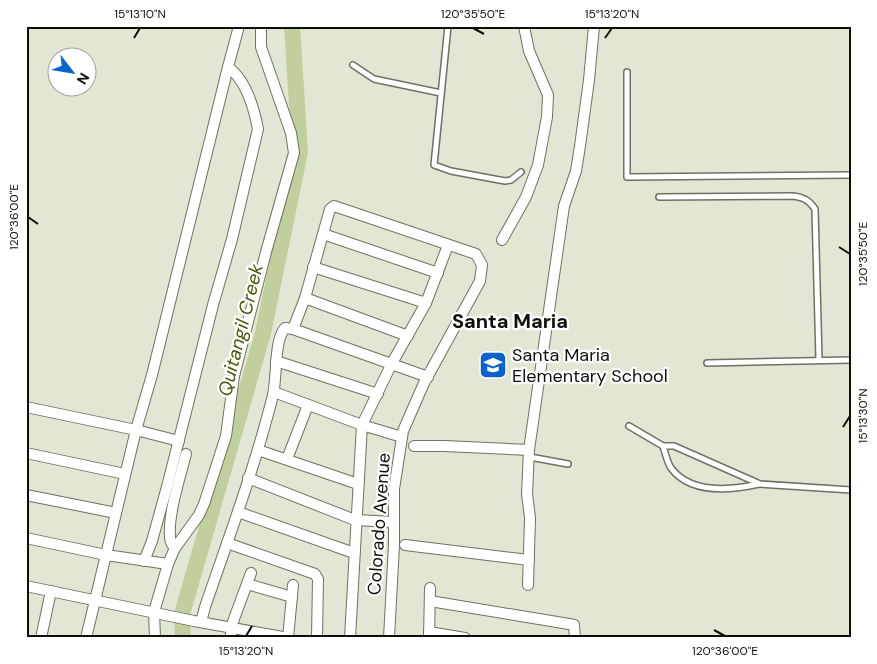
<svg xmlns="http://www.w3.org/2000/svg" width="877" height="664" font-family="'DM Sans',sans-serif">
<rect width="100%" height="100%" fill="#e2e7d5"/>
<g fill="none" stroke-linecap="round" stroke-linejoin="round">
<path stroke="#c1ce9d" stroke-width="16" d="M183 638 182 614 263 333 300 152 292 26"/>
<g stroke="#6e7262" stroke-width="8">
<g id="service">
<path d="M448 26 434 165 451 171 505 181 511 180 521 172"/>
<path d="M353 65 374 79 441 93"/>
<path d="M627 72V177L851 175"/>
<path d="M659 197 792 196C803 197 809 200 815 209L819 360"/>
<path d="M707 363 851 360"/>
<path d="M629 426 663 446H674L760 484 851 490"/>
<path d="M663 446C665 452 667 462 671 468 691 495 732 490 759 484"/>
<path d="M530 457 568 464"/>
</g>
</g>
<g stroke="#6e7262" stroke-width="12">
<g id="minor">
<path d="M323 234 438 273"/>
<path d="M502 240 526 197 538 165 547 117 548 95 529 51 524 26"/>
<path d="M313 267 426 303"/>
<path d="M305 298 408 336"/>
<path d="M293 329 305 298 330 209 334 206 476 254 482 265 480 281 424 383 403 431 394 489V545L389 638"/>
<path d="M276 361 378 394"/>
<path d="M274 392 362 425 402 437"/>
<path d="M26 407 136 430 179 441"/>
<path d="M414 446H444L529 450"/>
<path d="M258 450 358 484"/>
<path d="M26 453 125 474"/>
<path d="M287 459 308 405"/>
<path d="M248 478 355 520 394 522"/>
<path d="M26 495 116 513"/>
<path d="M238 512 354 553"/>
<path d="M26 538 106 555 168 564"/>
<path d="M227 543 315 574 318 579 317 638"/>
<path d="M405 545 529 560"/>
<path d="M175 548C172 545 170 542 170 537 168 514 180 477 186 454"/>
<path d="M144 561 152 541 168 483 213 305 232 239 258 129C254 108 246 80 228 67L239 26"/>
<path d="M247 584 292 597"/>
<path d="M528 585 530 518 527 494 529 450 564 206 576 171 580 146 589 80 594 26"/>
<path d="M26 586 194 621 288 638"/>
<path d="M430 601 569 624 574 625 575 638"/>
<path d="M201 622 205 607C229 537 255 467 273 395 277 378 274 340 285 328L293 329 428 377"/>
<path d="M429 632 465 638"/>
<path d="M41 638 51 591"/>
<path d="M86 638 136 430 152 375 228 67"/>
<path d="M155 638 154 612 168 564 175 548 199 515 204 504 226 436 234 376 266 252 294 153 291 133 261 47V26"/>
<path d="M231 638V627L251 573"/>
<path d="M288 638 293 585"/>
<path d="M350 638 362 425 392 363 426 303 448 245"/>
<path d="M429 638 430 588"/>
</g>
</g>
<use href="#service" stroke="#fff" stroke-width="5"/>
<use href="#minor" stroke="#fff" stroke-width="10"/>
</g>
<path fill="none" stroke="#0d0f09" stroke-width="2" d="M473 28 484 34M134 38 140 28M605 38 612 28M28 217 38 224M839 247 850 254M843 427 850 416M714 630 725 636M246 636 252 626"/>
<defs>
<g id="school-square" transform="scale(1.4375)"><rect x="-9" y="-9" width="18" height="18" rx="4" fill="#0a62cb" stroke="#fff"/><path d="M0-5L7-2L0 1L-7-2ZM-4 1L0 2.5L4 1V4Q0 6-4 4Z" fill="#fff"/></g>
</defs>
<g fill-rule="evenodd">
<use href="#school-square" x="493" y="365"/>
</g>
<g text-anchor="middle" stroke-width="4.5" stroke-linejoin="round" paint-order="stroke">
<g font-size="18" fill="#0d0f09" stroke="#fff" text-anchor="start">
<text x="512" y="361">Santa Maria<tspan x="512" dy="21">Elementary School</tspan></text>
</g>
<g font-size="18" fill="#0d0f09" stroke="#fff">
<text transform="translate(379 524) rotate(-86)" y="6">Colorado Avenue</text>
</g>
<g font-size="19" font-style="italic" fill="#4b580c" stroke="#fff">
<text transform="translate(240 330) rotate(-76)" y="7">Quitangil Creek</text>
</g>
<g font-size="20" font-weight="bold" fill="#0d0f09" stroke="#fff">
<text x="510" y="328">Santa Maria</text>
</g>
</g>
<rect width="877" height="664" fill="none" stroke="#ffffff" stroke-width="55"/>
<g transform="translate(72 72) rotate(121)"><circle r="24" fill="#ffffff" stroke="#9e9f9d"/>
<path d="M0-4L9 19L0 12L-9 19Z" fill="#0a62cb"/>
<text y="-8" font-size="14" font-weight="bold" text-anchor="middle" fill="#0d0f09">N</text>
</g>
<rect x="28" y="28" width="822" height="608" fill="none" stroke="#0d0f09" stroke-width="2"/>
<g font-size="12" text-anchor="middle" fill="#0d0f09">
<text x="140" y="18">15°13'10"N</text>
<text x="473" y="18">120°35'50"E</text>
<text x="612" y="18">15°13'20"N</text>
<text transform="translate(14 217) rotate(-90)" y="4">120°36'00"E</text>
<text transform="translate(863 254) rotate(-90)" y="4">120°35'50"E</text>
<text transform="translate(863 416) rotate(-90)" y="4">15°13'30"N</text>
<text x="246" y="655">15°13'20"N</text>
<text x="725" y="655">120°36'00"E</text>
</g>
</svg>
